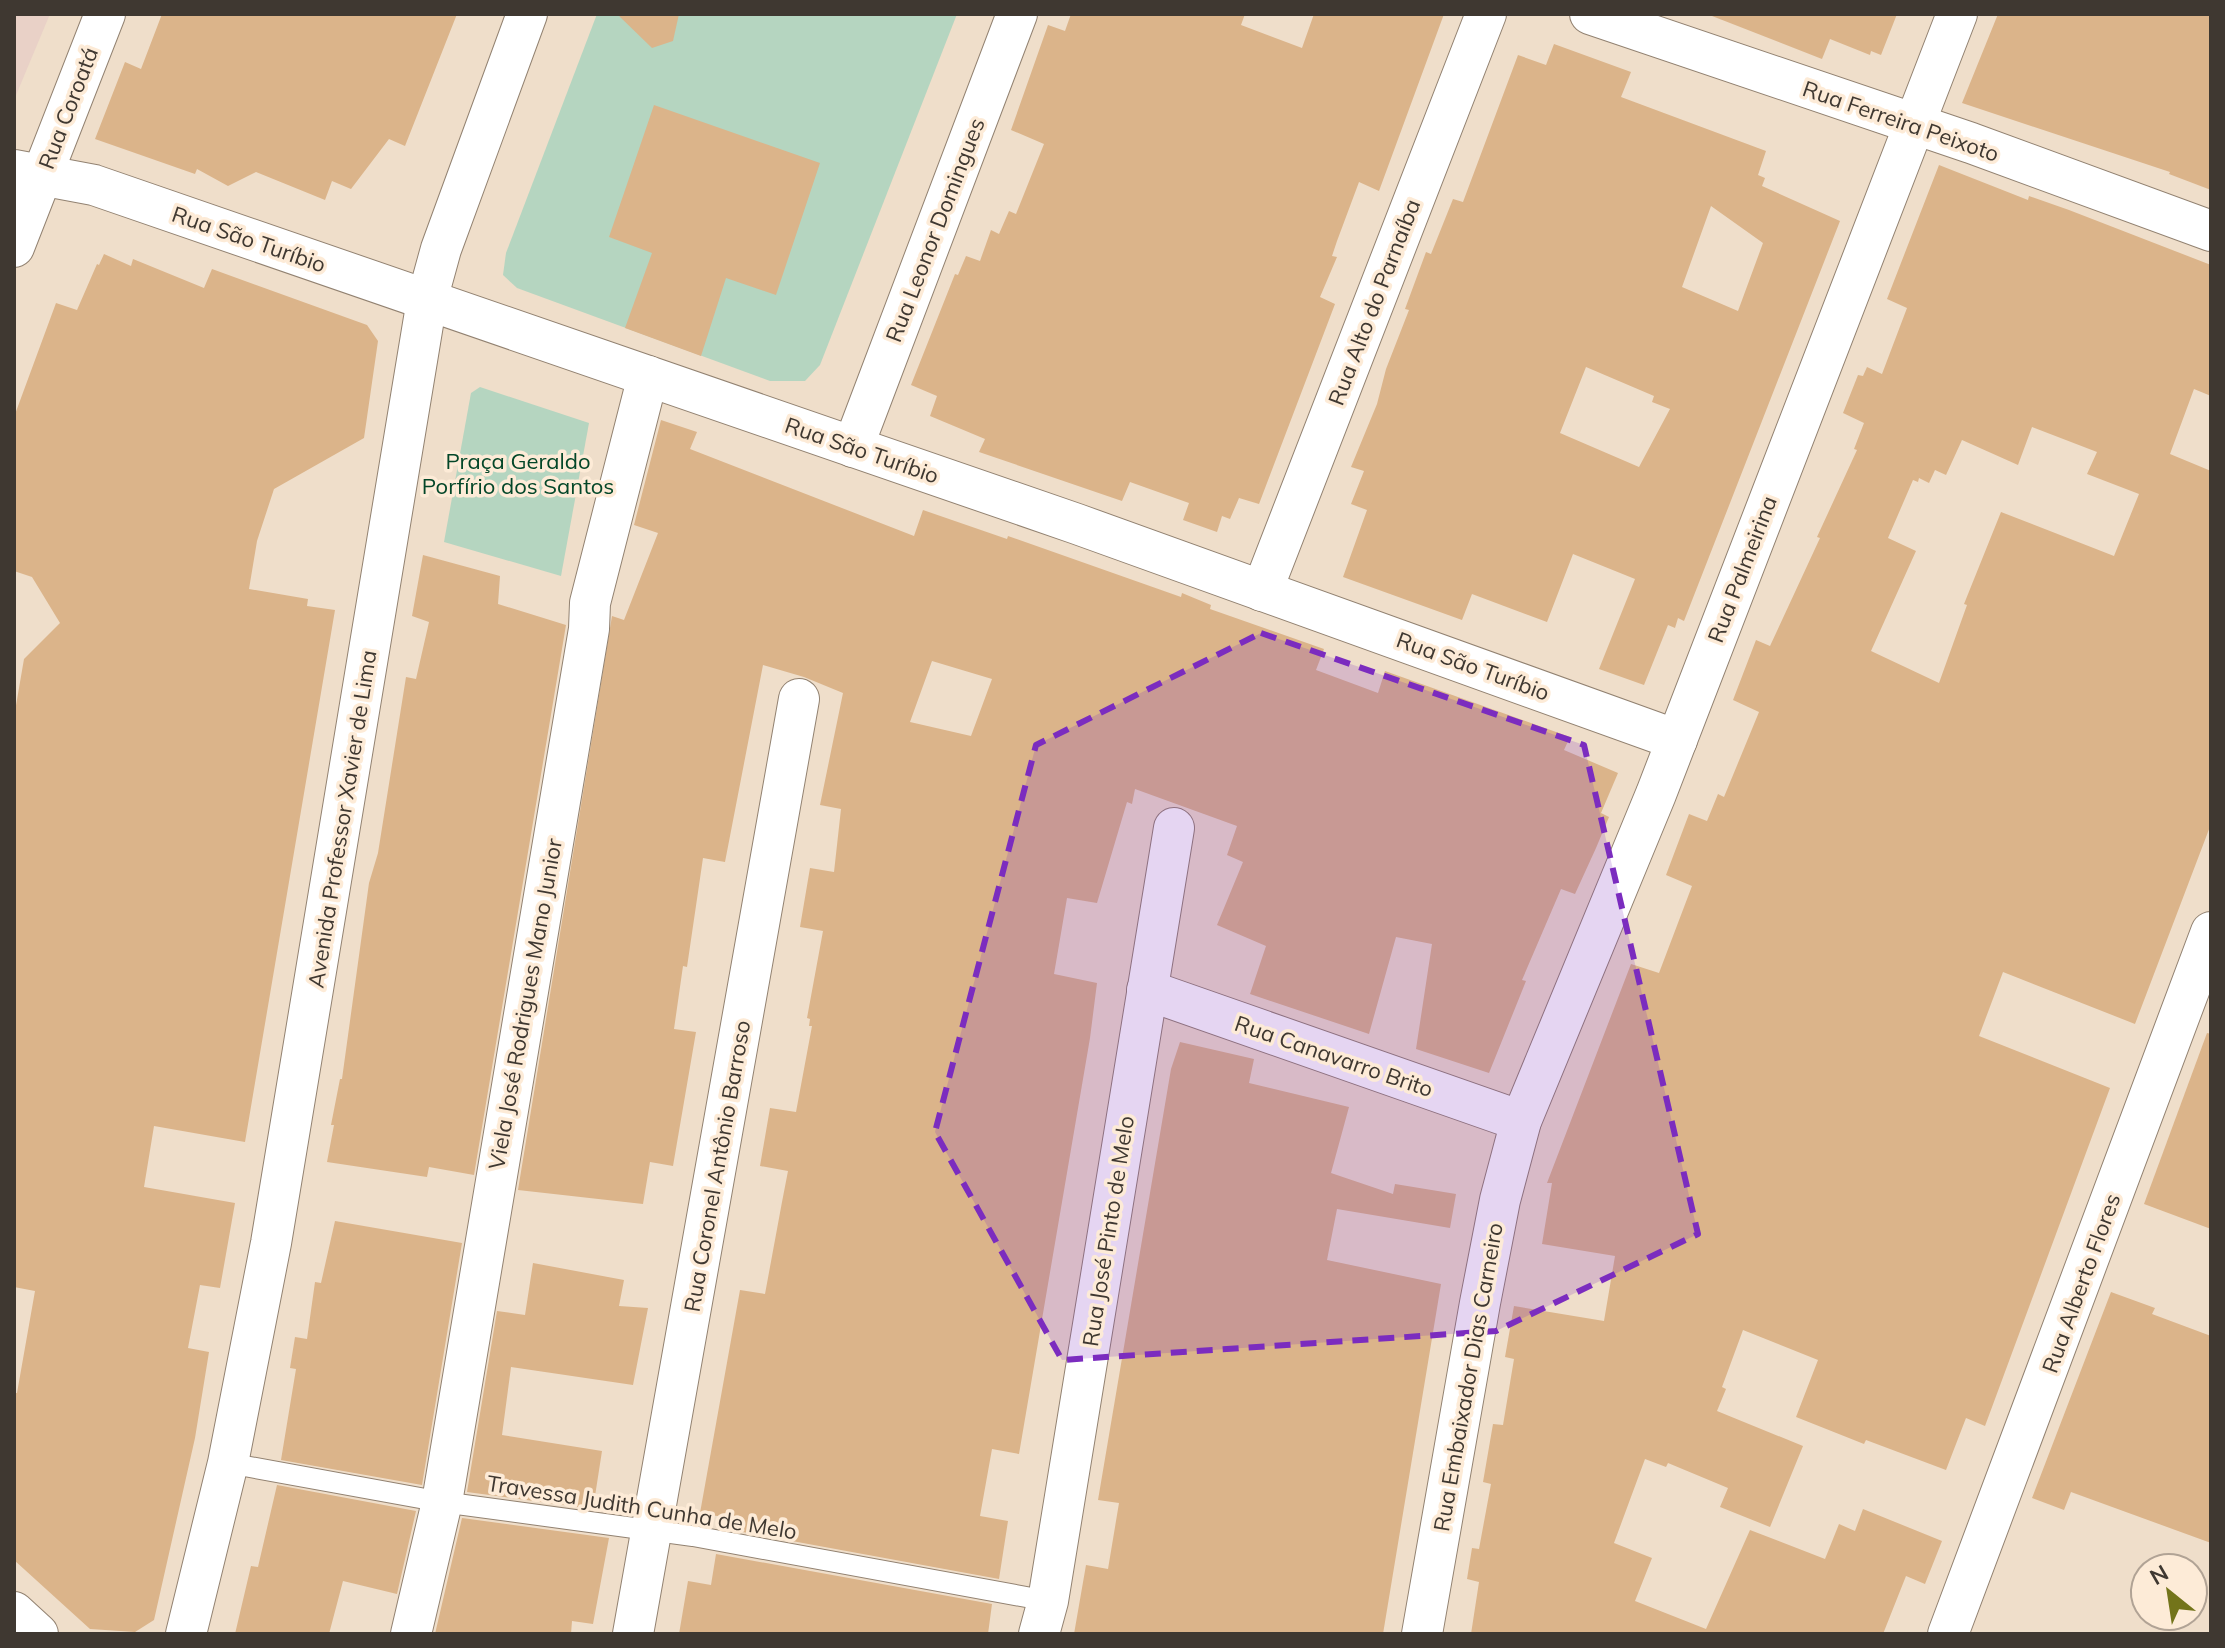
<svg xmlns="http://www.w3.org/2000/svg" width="2225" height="1648" font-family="Mulish,sans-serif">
<rect width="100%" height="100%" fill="#efdeca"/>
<path fill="#e9d1c7" d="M14 14H50L14 100Z"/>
<g fill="#b5d5c0">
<path d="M597 14H957L820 365 805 381H770L517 288 503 275 506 253Z"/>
<path d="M480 387 589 423 561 576 444 542 471 393Z"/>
</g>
<g fill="#dbb48a" fill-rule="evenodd">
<path d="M162 14H457L405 146 389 139 351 189 332 181 325 200 256 172 228 186 197 169 195 174 95 139 125 62 141 69Z"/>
<path d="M617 14H679L673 41 652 48Z"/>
<path d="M1071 14H1245L1241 25 1302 48 1314 14H1444L1379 191 1359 182 1337 241 1332 256 1337 257 1320 297 1335 304 1259 504 1239 498 1230 519 1222 516 1217 532 1183 520 1189 503 1130 482 1122 501 979 452 985 439 930 416 937 396 911 385 955 274 958 275 966 256 980 261 991 230 999 234 1009 211 1016 214 1044 144 1011 130 1048 25 1065 31Z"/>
<path d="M1713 14H1897L1881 55 1871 51 1870 55 1830 39 1822 59 1712 16Z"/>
<path d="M1998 14H2211V190L2169 174 2170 172 1962 103Z"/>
<path d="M1554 44 1631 72 1621 97 1766 151 1758 175 1765 178 1762 186 1840 221 1684 621 1678 618 1675 628 1668 625 1644 685 1599 669 1635 579 1573 554 1547 622 1472 594 1462 620 1343 577 1367 510 1351 504 1364 471 1351 467 1377 404 1386 369 1409 310 1405 309 1426 252 1431 254 1453 199 1463 202 1518 55 1546 65ZM1711 206 1763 243 1738 311 1682 287ZM1586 367 1654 396 1652 402 1670 409 1639 467 1560 433Z"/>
<path d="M654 105 820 163 776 295 726 278 701 356 625 328 652 253 609 237Z"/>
<path d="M1939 165 2028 200 2029 196 2069 210 2211 265V396L2194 389 2170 454 2211 471V824L2135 1024 2003 972 1979 1036 2110 1088 1985 1426 1966 1418 1946 1470 1866 1440 1864 1444 1796 1417 1818 1360 1743 1330 1722 1387 1726 1389 1717 1411 1803 1446 1770 1527 1720 1507 1728 1488 1668 1463 1666 1467 1645 1459 1614 1543 1652 1558 1635 1601 1706 1629 1750 1530 1825 1559 1839 1524 1855 1531 1863 1509 1942 1541 1925 1584 1906 1576 1883 1634H1471L1479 1582 1467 1579 1472 1548 1479 1549 1491 1484 1483 1482 1493 1424 1503 1425 1514 1359 1505 1357 1514 1306 1604 1321 1615 1256 1542 1244 1552 1183H1547L1631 964 1659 973 1692 886 1666 875 1689 814 1707 821 1718 794 1724 797 1759 712 1733 700 1756 640 1770 646 1820 538 1817 537 1857 450 1854 449 1864 423 1843 413 1858 375 1863 376 1867 367 1882 374 1907 308 1887 299ZM2032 427 2097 452 2087 474 2139 494 2114 556 2001 512 1964 604 1967 605 1939 683 1871 651 1916 551 1888 538 1913 480 1918 482 1919 478 1929 483 1935 470 1946 475 1962 440 2018 465Z"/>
<path d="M104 254 131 266 133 259 204 288 212 269 367 325 378 341 364 438 274 489 257 541 249 589 308 599 307 606 335 610 245 1142 154 1126 144 1187 235 1203 220 1288 200 1285 188 1348 209 1352 195 1438 154 1620 135 1632 90 1629 14 1560V1393H17L35 1291 14 1287V717L24 659 60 623 32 577 14 571V417L56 303 77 310 97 264 99 265Z"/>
<path d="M661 420 697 432 690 449 914 536 923 510 1007 539 1008 536 1181 597 1182 593 1211 605 1210 609 1324 649 1316 670 1378 693 1385 671 1570 737 1564 750 1618 773 1601 813 1609 817 1596 848 1575 894 1561 889 1522 980 1526 981 1489 1073 1416 1049 1432 944 1396 937 1369 1034 1250 994 1266 946 1217 925 1243 862 1227 855 1237 826 1135 789 1132 804 1127 802 1097 903 1067 898 1054 974 1097 983 1090 1038 1019 1454 992 1449 980 1516 1008 1521 999 1579 721 1528 723 1517 700 1513 740 1290 765 1294 782 1202 788 1171 760 1166 770 1108 796 1112 812 1026H809L810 1019 807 1018 823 931 800 927 810 868 834 872 841 809 820 805 843 693 804 677 763 665 725 862 703 858 687 967 683 966 674 1029 696 1032 673 1166 650 1162 643 1204 518 1190 612 616 624 620 658 533 634 525ZM932 661 992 679 971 736 910 722Z"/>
<path d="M423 555 500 576 498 604 566 625 474 1175 429 1167 427 1177 327 1162 334 1125H331L340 1079H342L369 883 378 853 406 677 416 679 429 622 412 616Z"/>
<path d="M2207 1033 2211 1034V1229L2144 1204Z"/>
<path d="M1180 1042 1254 1059 1249 1083 1349 1107 1331 1173 1393 1194 1395 1184 1456 1194 1450 1228 1337 1209 1327 1260 1441 1284 1383 1634H1074L1086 1565 1108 1569 1119 1503 1098 1500 1171 1069Z"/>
<path d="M335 1221 462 1243 422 1485 281 1460 296 1369 290 1368 295 1337 307 1339 315 1282 321 1283Z"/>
<path d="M533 1263 624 1280 619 1306 648 1308 633 1385 511 1367 502 1435 602 1451 593 1509 467 1492 497 1311 525 1315Z"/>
<path d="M2111 1292 2155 1308 2152 1314 2211 1336V1543L2071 1492 2064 1510 2032 1498Z"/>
<path d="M277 1485 416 1511 397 1594 343 1581 329 1634H235L251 1566 258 1567Z"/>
<path d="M462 1518 609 1538 593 1624 572 1621 571 1634H435Z"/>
<path d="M716 1554 992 1604 988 1634H679L688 1581 711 1585Z"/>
</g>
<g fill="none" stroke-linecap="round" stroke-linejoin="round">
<g stroke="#928271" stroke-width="22">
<path id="lane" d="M228 1463 442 1502 693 1536 1048 1601"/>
</g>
<g stroke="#928271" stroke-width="42">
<g id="street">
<path d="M1590 14 1971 143 2211 231"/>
<path d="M14 170 94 185 1077 524 1677 740"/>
<path d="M14 247 105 14"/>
<path d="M853 447 1017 14"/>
<path d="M1262 591 1486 14"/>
<path d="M1147 990 1521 1121"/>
<path d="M14 1612 38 1634"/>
<path d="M186 1634 228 1463 271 1243 427 300 441 249 527 14"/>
<path d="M411 1634 442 1502 589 629 590 603 648 376"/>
<path d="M633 1634 799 699"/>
<path d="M1039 1634 1048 1601 1174 828"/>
<path d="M1422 1634 1480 1303 1500 1200 1521 1121 1656 794 1957 14"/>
<path d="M1948 1634 2211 932"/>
</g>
</g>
<use href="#lane" stroke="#fff" stroke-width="20"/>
<use href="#street" stroke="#fff" stroke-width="40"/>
</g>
<path fill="#7b2cbf" fill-opacity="0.2" stroke="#7b2cbf" stroke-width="6" stroke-dasharray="16 10" stroke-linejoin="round" d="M1261 633 1584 745 1698 1234 1496 1331 1062 1360 935 1132 1036 745Z"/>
<g text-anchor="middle" stroke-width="7" stroke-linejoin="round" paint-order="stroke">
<g font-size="22" fill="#3f3831" stroke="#fdebd7">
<text transform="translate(68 108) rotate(-69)" y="8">Rua Coroatá</text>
<text transform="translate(1901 121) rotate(19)" y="8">Rua Ferreira Peixoto</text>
<text transform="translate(935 230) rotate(-69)" y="8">Rua Leonor Domingues</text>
<text transform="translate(249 239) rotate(19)" y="8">Rua São Turíbio</text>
<text transform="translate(1374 302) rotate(-69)" y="8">Rua Alto do Parnaíba</text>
<text transform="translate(862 450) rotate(19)" y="8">Rua São Turíbio</text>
<text transform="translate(1742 569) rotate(-69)" y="8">Rua Palmeirina</text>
<text transform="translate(1473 666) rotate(20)" y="8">Rua São Turíbio</text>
<text transform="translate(342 819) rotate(-81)" y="8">Avenida Professor Xavier de Lima</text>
<text transform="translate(525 1004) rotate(-80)" y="8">Viela José Rodrigues Mano Junior</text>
<text transform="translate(1334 1056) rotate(19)" y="8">Rua Canavarro Brito</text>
<text transform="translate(717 1166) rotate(-80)" y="8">Rua Coronel Antônio Barroso</text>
<text transform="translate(1108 1231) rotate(-81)" y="8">Rua José Pinto de Melo</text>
<text transform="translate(2081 1283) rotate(-70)" y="8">Rua Alberto Flores</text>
<text transform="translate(1468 1377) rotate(-80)" y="8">Rua Embaixador Dias Carneiro</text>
<text transform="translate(642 1507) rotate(9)" y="8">Travessa Judith Cunha de Melo</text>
</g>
<g font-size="22" fill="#034628" stroke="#fdebd7">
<text x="518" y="469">Praça Geraldo<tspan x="518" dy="25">Porfírio dos Santos</tspan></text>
</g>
</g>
<rect width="2225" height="1648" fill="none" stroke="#3f3831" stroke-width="32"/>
<g transform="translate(2169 1592) rotate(330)"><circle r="38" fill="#fdebd7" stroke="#b1a395" stroke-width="2"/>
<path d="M0-6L14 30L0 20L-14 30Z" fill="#73741a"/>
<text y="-12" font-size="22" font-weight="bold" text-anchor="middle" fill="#3f3831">N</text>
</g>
</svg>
